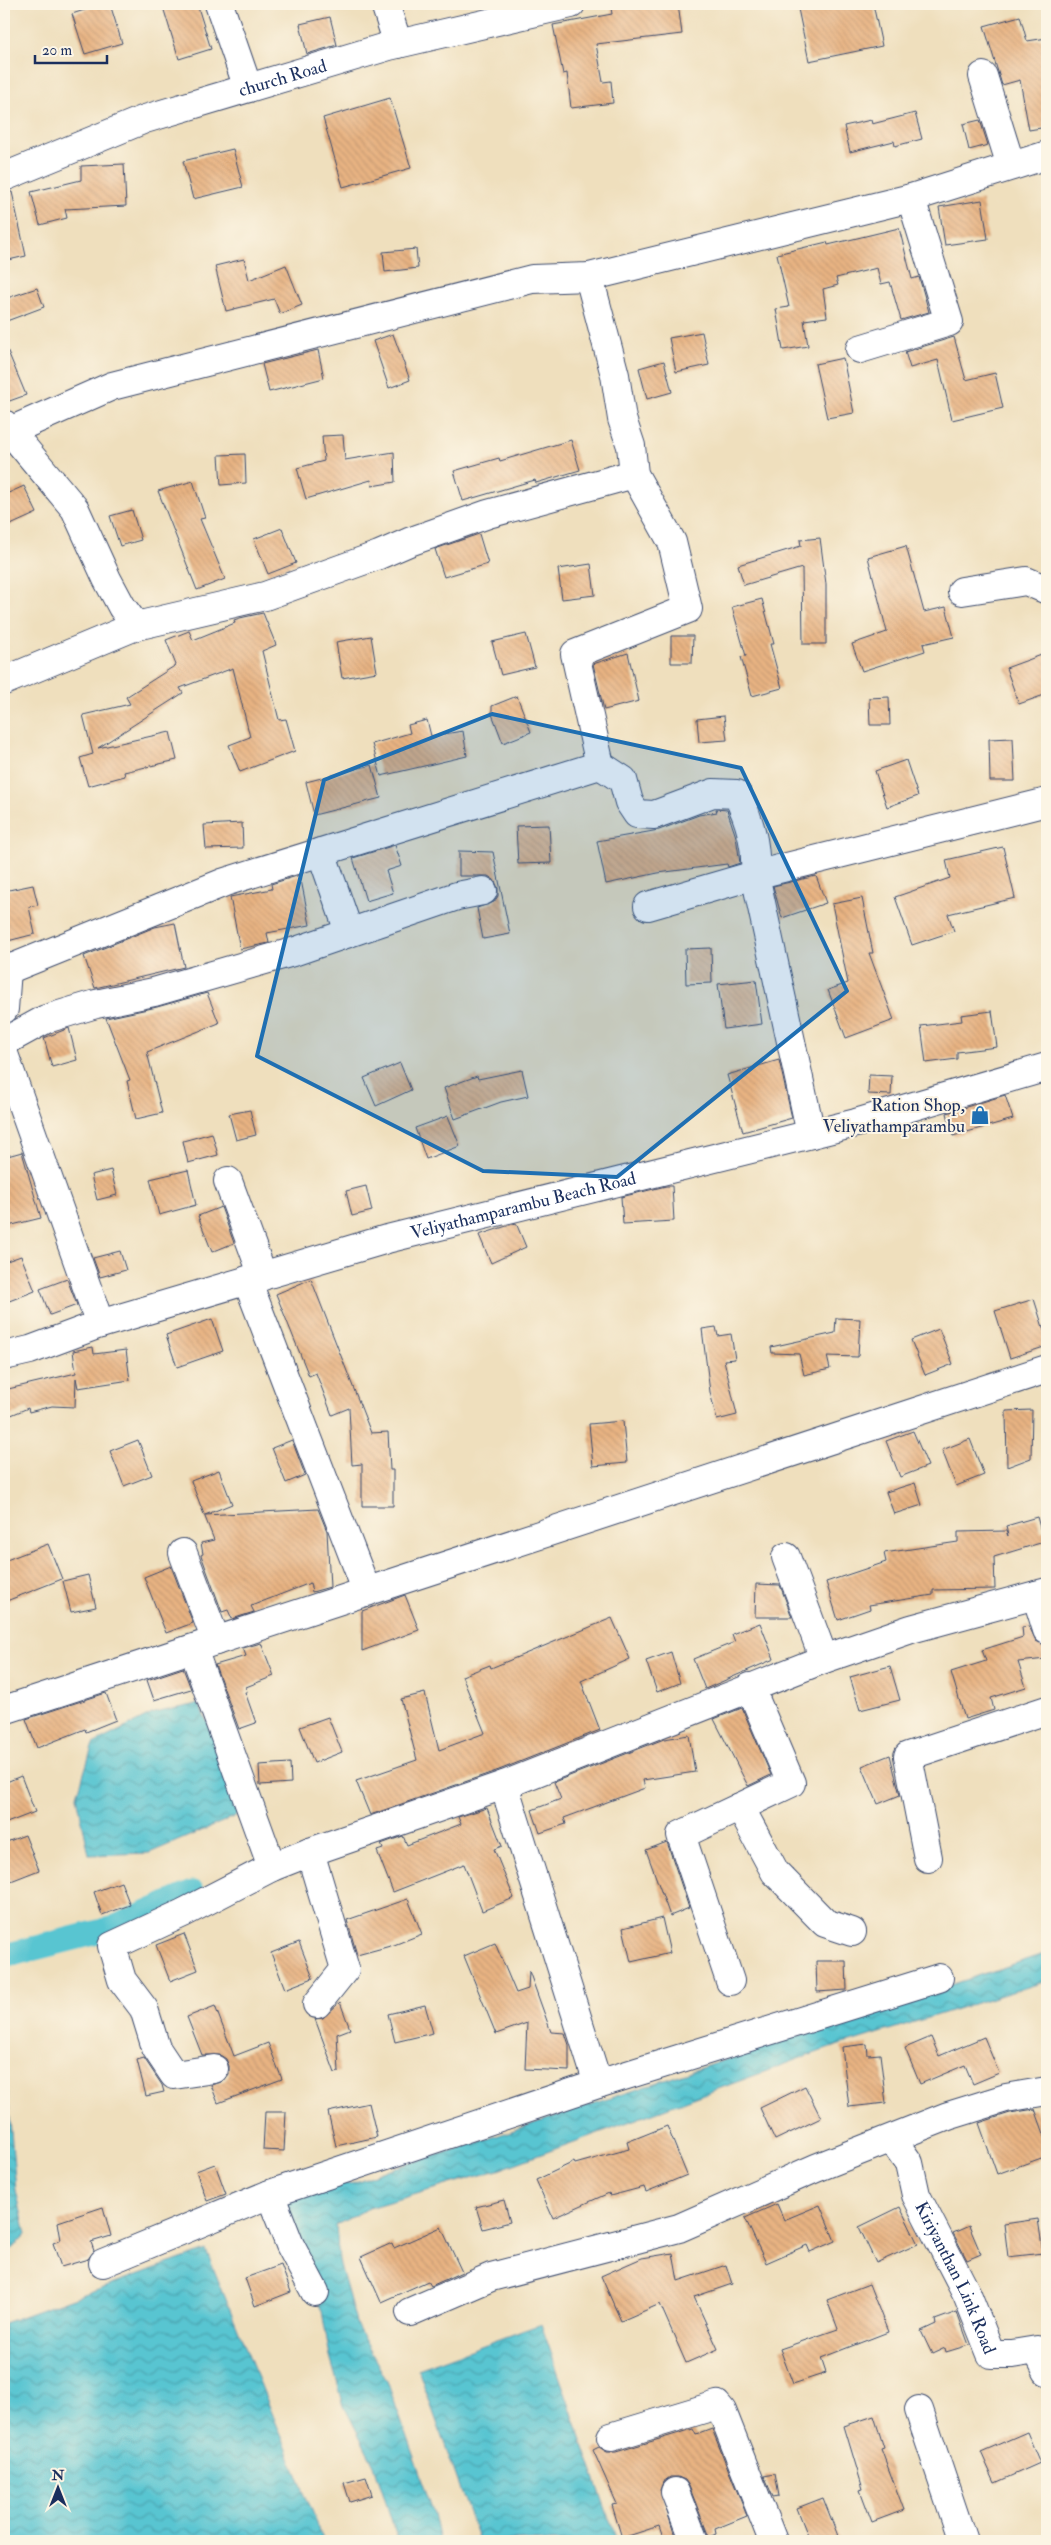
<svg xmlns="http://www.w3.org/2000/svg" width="1051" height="2545" font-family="'IM FELL Double Pica',serif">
<defs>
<pattern id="water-waves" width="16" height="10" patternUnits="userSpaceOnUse" patternTransform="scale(1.25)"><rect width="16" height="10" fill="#59c5d1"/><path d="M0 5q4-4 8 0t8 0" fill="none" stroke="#49a0ad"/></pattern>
<pattern id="building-back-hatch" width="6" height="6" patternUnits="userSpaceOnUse" patternTransform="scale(1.25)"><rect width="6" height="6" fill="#e8b382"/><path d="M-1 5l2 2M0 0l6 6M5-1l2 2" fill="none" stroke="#c69a73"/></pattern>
</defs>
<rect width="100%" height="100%" fill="#fcf5e5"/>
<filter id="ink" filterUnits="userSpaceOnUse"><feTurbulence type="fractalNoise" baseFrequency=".02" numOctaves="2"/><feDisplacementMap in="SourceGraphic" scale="10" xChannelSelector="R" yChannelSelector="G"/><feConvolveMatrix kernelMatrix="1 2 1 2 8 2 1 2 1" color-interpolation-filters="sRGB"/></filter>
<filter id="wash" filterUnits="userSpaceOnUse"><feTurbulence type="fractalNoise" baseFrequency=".0096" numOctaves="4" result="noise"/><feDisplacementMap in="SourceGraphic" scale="20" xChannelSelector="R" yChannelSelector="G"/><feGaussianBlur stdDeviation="1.12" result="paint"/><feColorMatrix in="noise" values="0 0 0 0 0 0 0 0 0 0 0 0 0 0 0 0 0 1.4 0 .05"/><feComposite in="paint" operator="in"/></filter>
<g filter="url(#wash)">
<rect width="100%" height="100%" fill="#efdfbd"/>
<g fill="url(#water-waves)" stroke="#3a7a98">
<path d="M198 1704 249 1803 234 1817 149 1853 89 1855 77 1796 93 1744 154 1713Z"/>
<path d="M1047 1953V1981L821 2051 498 2170 369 2208 336 2225 339 2261 357 2326 387 2381 434 2514 440 2541H398L374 2465 344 2406 330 2357 322 2311 301 2265 281 2198 309 2182 350 2184 390 2169 460 2148Z"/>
<path d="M4 2049 16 2190 26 2234 4 2257Z"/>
<path d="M206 2250 324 2541H4V2323Z"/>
<path d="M541 2324 617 2541H479L418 2369Z"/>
</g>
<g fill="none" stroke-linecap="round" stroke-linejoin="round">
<path stroke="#59c5d1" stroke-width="25" d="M4 1956 114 1928 193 1893"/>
</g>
<g id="blocks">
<g fill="url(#building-back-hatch)">
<path d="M103 4H110L122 43 85 54 72 14Z"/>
<path d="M174 4H197L211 49 179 59 163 7Z"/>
<path d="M645 4H678L682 34 596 44 603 82 611 81 613 103 571 108 567 73 563 74 553 25 612 14 611 8Z"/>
<path d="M797 4H873L882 46 809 61Z"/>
<path d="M1020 16 1027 41 1047 38V127L1029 130 1020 80 1002 85 984 26Z"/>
<path d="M330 17 337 45 307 54 300 24Z"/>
<path d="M390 98 411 168 343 187 323 118Z"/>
<path d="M915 113 922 139 895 146 894 141 850 152 844 126 871 120 872 124Z"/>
<path d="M980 120 988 145 969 150 963 124Z"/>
<path d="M233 149 243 187 193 199 183 161Z"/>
<path d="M124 164 126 206 65 209 67 218 40 225 31 192 81 180V166Z"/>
<path d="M4 192H12L26 256 4 261Z"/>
<path d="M982 200 988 239 945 245 939 207Z"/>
<path d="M899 228 912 279 919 277 929 312 901 320 890 282 881 284 877 268 836 278 838 285 823 289 827 317 804 320 808 346 783 350 776 309 789 307 777 254 827 242 828 245Z"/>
<path d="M416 249 418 268 385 272 383 252Z"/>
<path d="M244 259 249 280 286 265 302 305 280 314 274 299 226 311 215 266Z"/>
<path d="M37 288 44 307 4 322V299Z"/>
<path d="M702 332 709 365 676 372 669 338Z"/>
<path d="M393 334 410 380 389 388 373 341Z"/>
<path d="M954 337 966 380 995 373 1003 408 952 420 938 360 910 368 905 352Z"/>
<path d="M4 342 26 395 4 403Z"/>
<path d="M318 350 324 378 269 392 262 364Z"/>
<path d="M843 358 854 413 827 418 815 364Z"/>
<path d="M664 361 672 392 647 399 639 368Z"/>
<path d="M343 435 345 460 394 452 395 482 372 486 371 480 306 499 297 468 324 461 322 436Z"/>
<path d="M571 440 580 470 536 483 535 480 463 501 454 471 499 458 500 461Z"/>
<path d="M245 454 246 483 221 485 219 455Z"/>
<path d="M193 481 205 518 200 519 225 579 197 590 158 491Z"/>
<path d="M24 486 37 513 4 528V495Z"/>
<path d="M132 510 141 540 120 546 110 516Z"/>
<path d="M282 528 296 563 268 574 254 539Z"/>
<path d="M479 534 488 564 444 577 435 549Z"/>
<path d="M820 538 826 584V644H803L802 568 744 585 738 565 801 546 800 540Z"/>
<path d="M906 546 924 612 946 607 954 637 923 644 925 651 862 671 852 644 887 632 868 557Z"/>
<path d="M591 564 595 595 562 599 558 569Z"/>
<path d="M762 599 774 644H770L782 688 752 696 741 657 746 656 732 607Z"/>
<path d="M263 613 276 645 262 651 279 720 286 719 295 751 240 772 229 745 250 737 233 668 180 688 183 693 98 748 170 732 177 760 124 772 125 776 88 786 80 758 93 754 83 715 130 704 126 697 176 665 166 640 189 631 193 640 235 623 234 620 240 618Z"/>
<path d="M526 634 535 667 501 675 492 642Z"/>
<path d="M371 636 377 672 342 678 336 642Z"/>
<path d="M671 636H693L692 663H671Z"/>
<path d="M628 653 639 701 604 710 593 664Z"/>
<path d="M1047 653V694L1019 704 1006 668Z"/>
<path d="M517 696 531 732 503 743 492 714V706Z"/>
<path d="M889 697 890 725H870L869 698Z"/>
<path d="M724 716 727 740 699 742 697 719Z"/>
<path d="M427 720 431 736 463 731 467 756 381 776 372 744 410 733 408 725Z"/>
<path d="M1013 738 1015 781H990L989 739Z"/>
<path d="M906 760 918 796 887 807 875 771Z"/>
<path d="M372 765 381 798 314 815 306 782Z"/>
<path d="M716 809 727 810 736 837 740 863 728 867 727 864 658 873 606 884 597 841 659 830 699 815 717 812Z"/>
<path d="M242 823 243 848 206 849 204 825Z"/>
<path d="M549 825 551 863 518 864 516 826Z"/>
<path d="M395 845 402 866 386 871 393 893 366 901 353 858Z"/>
<path d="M1003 847 1015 898 948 914 954 931 912 945 895 897 950 878 946 860Z"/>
<path d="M459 851 493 852 510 934 483 939 477 908 494 902 498 896V888L494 880 488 876H459Z"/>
<path d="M300 875 310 925 267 933 269 943 240 949 230 897 272 889 271 884Z"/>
<path d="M816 876 826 903 782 918 773 886Z"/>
<path d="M33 885 38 905 29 907 35 934 4 942V891Z"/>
<path d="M862 898 873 953H869L894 1020 846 1038 828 990 848 983 832 904Z"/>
<path d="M175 923 184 967 95 988 84 956 155 927Z"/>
<path d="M711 948 712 983 686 984 685 949Z"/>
<path d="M756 980 762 1024 724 1029 718 984Z"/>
<path d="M207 993 219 1023 147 1052 162 1113 136 1119 127 1081 130 1080 106 1018 157 1007Z"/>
<path d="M992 1011 997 1047 957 1052V1059L926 1063 921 1026 962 1021 961 1015Z"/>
<path d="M69 1028 77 1060 52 1067 44 1038Z"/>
<path d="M779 1060 792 1118 743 1132 727 1075Z"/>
<path d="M400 1063 411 1090 376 1106 364 1078Z"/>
<path d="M522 1070 528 1096 501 1102 455 1119 444 1088 477 1076 478 1079Z"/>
<path d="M869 1075 892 1076 891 1095 868 1094Z"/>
<path d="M1005 1095 1013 1119 953 1136 947 1113Z"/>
<path d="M250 1110 256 1135 236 1140 229 1114Z"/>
<path d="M448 1116 460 1146 426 1159 415 1128Z"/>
<path d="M212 1133 218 1155 188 1163 183 1141Z"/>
<path d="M22 1152 41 1218 4 1227V1157Z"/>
<path d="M111 1170 117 1195 97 1200 91 1175Z"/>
<path d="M188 1170 196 1205 159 1215 150 1179Z"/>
<path d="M366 1186 372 1211 352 1216 346 1191Z"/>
<path d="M666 1186H672L674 1221 623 1224 621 1197Z"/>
<path d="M221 1207 234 1243 212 1252 198 1216Z"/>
<path d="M516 1223 526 1247 491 1263 479 1235Z"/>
<path d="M120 1251 126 1270 100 1277 93 1258Z"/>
<path d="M21 1256 35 1291 4 1303V1262Z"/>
<path d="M67 1279 77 1305 50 1315 40 1289Z"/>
<path d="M311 1279 371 1433 388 1432 390 1470H393V1506H362V1464L352 1465 349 1408 332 1415 316 1373 309 1376 276 1294Z"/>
<path d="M1034 1299 1047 1340V1346L1010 1358 995 1311Z"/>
<path d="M836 1318 860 1319 858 1357 827 1356 830 1369 804 1375 799 1354 772 1353 771 1347 835 1333Z"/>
<path d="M212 1319 223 1351 177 1367 166 1335Z"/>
<path d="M716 1327 718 1336 731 1334 735 1359 724 1360 737 1415 717 1420 710 1392 702 1329Z"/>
<path d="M939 1329 953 1364 925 1375 911 1340Z"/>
<path d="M93 1347 94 1354 126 1350 130 1380 78 1388 76 1378 75 1407 52 1406 29 1412 28 1408 4 1418V1390L76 1373 73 1351Z"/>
<path d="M1032 1410 1031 1458 1007 1467 1006 1411Z"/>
<path d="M623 1421 627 1463 593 1466 589 1424Z"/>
<path d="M913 1431 928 1466 900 1477 886 1441Z"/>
<path d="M970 1439 984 1475 956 1486 942 1450Z"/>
<path d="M138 1440 152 1475 124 1486 110 1451Z"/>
<path d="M292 1440 305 1475 286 1483 272 1448Z"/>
<path d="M219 1470 232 1504 205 1515 318 1509 327 1531 330 1587 312 1592 310 1583 251 1606 254 1612 232 1619 228 1610 222 1612 201 1555 203 1554 201 1543 214 1540 191 1481Z"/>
<path d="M915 1483 922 1505 894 1514 886 1492Z"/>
<path d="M1037 1517 1041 1531H1047V1541L994 1557 995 1589 933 1590V1595L869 1605 870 1609 838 1620 826 1582 886 1562 884 1553 958 1542V1532L1006 1531 1008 1536 1006 1526Z"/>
<path d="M48 1544 62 1579 4 1602V1561Z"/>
<path d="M171 1566 193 1623 166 1633 144 1577Z"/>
<path d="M88 1575 96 1607 71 1612 63 1581Z"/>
<path d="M756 1584 780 1585 792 1617H755Z"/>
<path d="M405 1595 419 1630 362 1651V1611Z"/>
<path d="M612 1618 630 1659 581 1681 600 1730 499 1770 370 1815 356 1781 417 1760 401 1699 425 1693 439 1750 485 1733 462 1676 490 1665 491 1668Z"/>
<path d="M760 1623 774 1659 705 1689 693 1659 735 1642 732 1634Z"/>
<path d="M1029 1626 1036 1641 1044 1645 1046 1659 1018 1662 1026 1687 991 1698 994 1710 965 1719 951 1672 986 1661 982 1650 1023 1637 1022 1627Z"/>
<path d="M261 1643 274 1676 246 1687 247 1692H245L256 1723 239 1729 215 1665 246 1656 243 1648Z"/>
<path d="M671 1652 680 1683 657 1692 646 1661Z"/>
<path d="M890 1666 900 1700 860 1710 850 1677Z"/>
<path d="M183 1668 191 1689 154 1700 147 1680Z"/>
<path d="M106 1693 116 1720 86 1732 85 1729 37 1748 26 1719Z"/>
<path d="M742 1708 771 1775 748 1786 714 1719Z"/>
<path d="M328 1717 342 1752 314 1763 300 1727Z"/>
<path d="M689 1735 695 1772 643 1780 645 1788 564 1818 566 1824 540 1833 532 1810 561 1799 554 1782 664 1739Z"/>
<path d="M890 1755 900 1795 878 1804 862 1766Z"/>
<path d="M290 1763 291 1783 260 1785 259 1765Z"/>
<path d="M21 1776 35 1812 4 1824V1783Z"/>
<path d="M487 1808 502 1846 494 1849 514 1898 482 1911 464 1864 393 1892 377 1851 383 1849 381 1844 403 1836 407 1845 461 1824 458 1817Z"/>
<path d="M25 1835 39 1870 11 1881 4 1863V1843Z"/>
<path d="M667 1842 689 1908 670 1916 646 1850Z"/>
<path d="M121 1882 130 1905 102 1915 94 1892Z"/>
<path d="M408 1899 422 1934 394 1945 357 1955 347 1920Z"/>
<path d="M662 1918 670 1953 631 1962 623 1928Z"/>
<path d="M184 1934 198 1970 170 1981 156 1945Z"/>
<path d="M299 1942 313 1978 285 1989 271 1953Z"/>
<path d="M495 1943 516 1993 528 1989 529 1971 551 2032 565 2033 569 2045V2071L525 2069 527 2023 496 2034 464 1956Z"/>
<path d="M816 1961H846L847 1990 817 1992Z"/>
<path d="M340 2002 350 2029 337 2034 339 2072 335 2073 315 2019 323 2018Z"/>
<path d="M425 2005 433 2033 395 2042 388 2014Z"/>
<path d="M215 2006 234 2056 268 2043 282 2079 218 2103 211 2085 224 2081 229 2074V2066L226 2059 220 2055H202L187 2017Z"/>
<path d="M931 2037 939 2056 984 2037 999 2073 973 2084 965 2065 920 2084 905 2048Z"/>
<path d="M867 2044 868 2055 880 2054 886 2103 849 2107 842 2047Z"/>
<path d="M144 2058 162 2085 164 2092 146 2096 137 2060Z"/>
<path d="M805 2086 821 2118 775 2140 760 2108Z"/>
<path d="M369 2103 377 2137 336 2146 328 2112Z"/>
<path d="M1035 2109 1047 2142V2156L997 2174 979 2123 1010 2113Z"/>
<path d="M265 2112H286L284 2151 263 2150Z"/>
<path d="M667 2126 687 2175 646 2192 644 2187 610 2196 609 2193 553 2218 536 2180 574 2162 575 2164 629 2149 627 2142Z"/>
<path d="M215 2164 226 2194 207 2201 196 2171Z"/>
<path d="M504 2200 510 2222 483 2229 476 2207Z"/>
<path d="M777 2204 784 2220 820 2205 835 2241 810 2252 807 2245 766 2263 745 2218Z"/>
<path d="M103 2207 111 2236 91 2242 94 2251 88 2259 61 2267 53 2243 61 2240 58 2222Z"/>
<path d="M900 2207 918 2244 876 2263 859 2227Z"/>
<path d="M1038 2219 1043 2253 1008 2257 1004 2224Z"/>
<path d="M969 2226 981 2254 967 2260 953 2233Z"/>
<path d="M441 2227 462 2272 431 2286 428 2281 381 2302 361 2257 392 2243 394 2248Z"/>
<path d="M673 2253 678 2281 726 2265 732 2284 694 2297 718 2349 686 2363 660 2304 621 2321 601 2276 642 2258Z"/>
<path d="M281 2265 291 2292 255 2306 245 2278Z"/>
<path d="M869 2284 888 2332 821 2358 826 2373 793 2384 780 2349 838 2329 827 2300Z"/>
<path d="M957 2312 969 2345 946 2352 945 2348 932 2354 921 2331 936 2324 935 2320Z"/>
<path d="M874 2416 884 2448 881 2449 904 2510 872 2522 860 2490 863 2489 844 2426Z"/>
<path d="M693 2429 696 2435 712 2429 747 2516 715 2529 716 2534 709 2537 689 2486 685 2480 678 2477H670L663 2482 660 2490 675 2536 664 2541 659 2526 622 2538 612 2505 617 2504 593 2450 599 2447 607 2452H616Z"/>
<path d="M1027 2432 1040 2463 995 2483 981 2452Z"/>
<path d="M775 2474 779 2496 773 2497 764 2476Z"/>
<path d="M366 2477 372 2495 350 2502 344 2483Z"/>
<path d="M823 2498 840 2541H810L797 2508Z"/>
</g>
</g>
</g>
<g filter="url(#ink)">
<use href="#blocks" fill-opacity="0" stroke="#3b496c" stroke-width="1"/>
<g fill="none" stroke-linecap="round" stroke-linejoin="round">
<g stroke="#3b496c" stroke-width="30">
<g id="minor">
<path d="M219 4 248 88"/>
<path d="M385 4 398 44"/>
<path d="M983 76 1011 166"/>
<path id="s1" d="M4 177 145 119 389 46 571 4"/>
<path d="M589 277 615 375 622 419 631 446 634 474 672 542 688 609 575 654 600 765 623 780 629 802 637 814 654 815 713 793 737 794C750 821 757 845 755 875L811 1134"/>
<path d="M860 349 949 322 911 198"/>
<path d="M4 424 75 509 107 579 122 607 136 626"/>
<path d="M10 431 112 386 532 279 589 277 911 198 1047 155"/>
<path d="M962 591 1026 581 1047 590"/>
<path d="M4 681 136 626 265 596 379 555 409 542 488 514 634 474"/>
<path d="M321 852 349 932"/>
<path d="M648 906 755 875 1047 802"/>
<path d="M4 966 7 970 4 1009"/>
<path d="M7 970 225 882 600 765"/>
<path d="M4 1042 46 1019 96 1004 154 992 296 951 457 896 483 891"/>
<path d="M4 1054 100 1324"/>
<path d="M228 1181 263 1276"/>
<path d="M247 1280 367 1592"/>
<path d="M183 1553 216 1641"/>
<path d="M786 1557 824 1659"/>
<path d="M1036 1595 1047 1630"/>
<path d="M193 1649 272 1867"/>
<path d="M4 1710 1047 1369"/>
<path d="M504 1785 598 2084"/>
<path d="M740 1807 775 1872 825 1923 852 1932"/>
<path d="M310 1852 345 1969 317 2004"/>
<path d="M928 1858 908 1756 1047 1710"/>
<path d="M730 1981 681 1835 791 1783 750 1687"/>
<path d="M214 2069 174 2075 156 2048 144 2009 122 1980 112 1946 183 1913 272 1867 310 1852 504 1785 824 1659 911 1629 1047 1592"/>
<path id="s2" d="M892 2139 909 2163 916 2195 967 2294 991 2354H1012L1037 2350 1047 2371"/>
<path d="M270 2194 290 2245 315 2292"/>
<path d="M103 2263 270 2194 598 2084 939 1978"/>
<path d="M410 2312 491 2277 679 2228 816 2168 948 2116 1006 2098 1047 2091"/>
<path d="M919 2410 963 2541"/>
<path d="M611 2437 717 2405 722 2411 773 2541"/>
<path d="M675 2492 694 2541"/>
</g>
</g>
<g stroke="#3b496c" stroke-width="30">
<g id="major">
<path id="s3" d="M4 1356 30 1350 100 1324 387 1239 856 1123 1047 1067"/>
</g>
</g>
<use href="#minor" stroke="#fff" stroke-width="28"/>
<use href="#major" stroke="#fff" stroke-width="28"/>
</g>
</g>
<path fill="#1f6fb2" fill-opacity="0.2" stroke="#1f6fb2" stroke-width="4" stroke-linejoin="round" d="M492 714 741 768 847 991 617 1177 483 1171 257 1056 324 780Z"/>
<defs>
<g id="shop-bare" transform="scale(1.5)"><path d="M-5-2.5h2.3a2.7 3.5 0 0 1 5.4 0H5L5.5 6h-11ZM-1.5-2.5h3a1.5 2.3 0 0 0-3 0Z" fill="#1f6fb2" stroke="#fcf5e5" stroke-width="2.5" paint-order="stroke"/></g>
</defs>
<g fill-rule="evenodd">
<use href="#shop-bare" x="980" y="1115"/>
</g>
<g text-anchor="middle" stroke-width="4" stroke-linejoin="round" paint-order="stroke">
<g font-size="18" fill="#1b2f5e" stroke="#fcf5e5">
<text dy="6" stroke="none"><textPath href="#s1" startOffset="296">church Road</textPath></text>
<text dy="6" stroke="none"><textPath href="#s3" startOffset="541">Veliyathamparambu Beach Road</textPath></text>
<text dy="6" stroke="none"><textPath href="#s2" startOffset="154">Kiriyanthan Link Road</textPath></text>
</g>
<g font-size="18" fill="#1b2f5e" stroke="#fcf5e5" text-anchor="end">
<text x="965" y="1111">Ration Shop,<tspan x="965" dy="21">Veliyathamparambu</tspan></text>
</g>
</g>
<rect width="1051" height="2545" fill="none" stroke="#fcf5e5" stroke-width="20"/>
<g transform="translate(58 2488)" stroke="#fcf5e5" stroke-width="4" paint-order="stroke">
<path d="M0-4L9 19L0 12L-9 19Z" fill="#1b2f5e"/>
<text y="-8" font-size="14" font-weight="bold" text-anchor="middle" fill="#1b2f5e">N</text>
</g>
<path d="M35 55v8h72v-8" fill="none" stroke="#1b2f5e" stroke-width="2.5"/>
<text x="42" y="55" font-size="15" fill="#1b2f5e" stroke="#fcf5e5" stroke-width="4" paint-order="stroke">20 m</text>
</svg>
